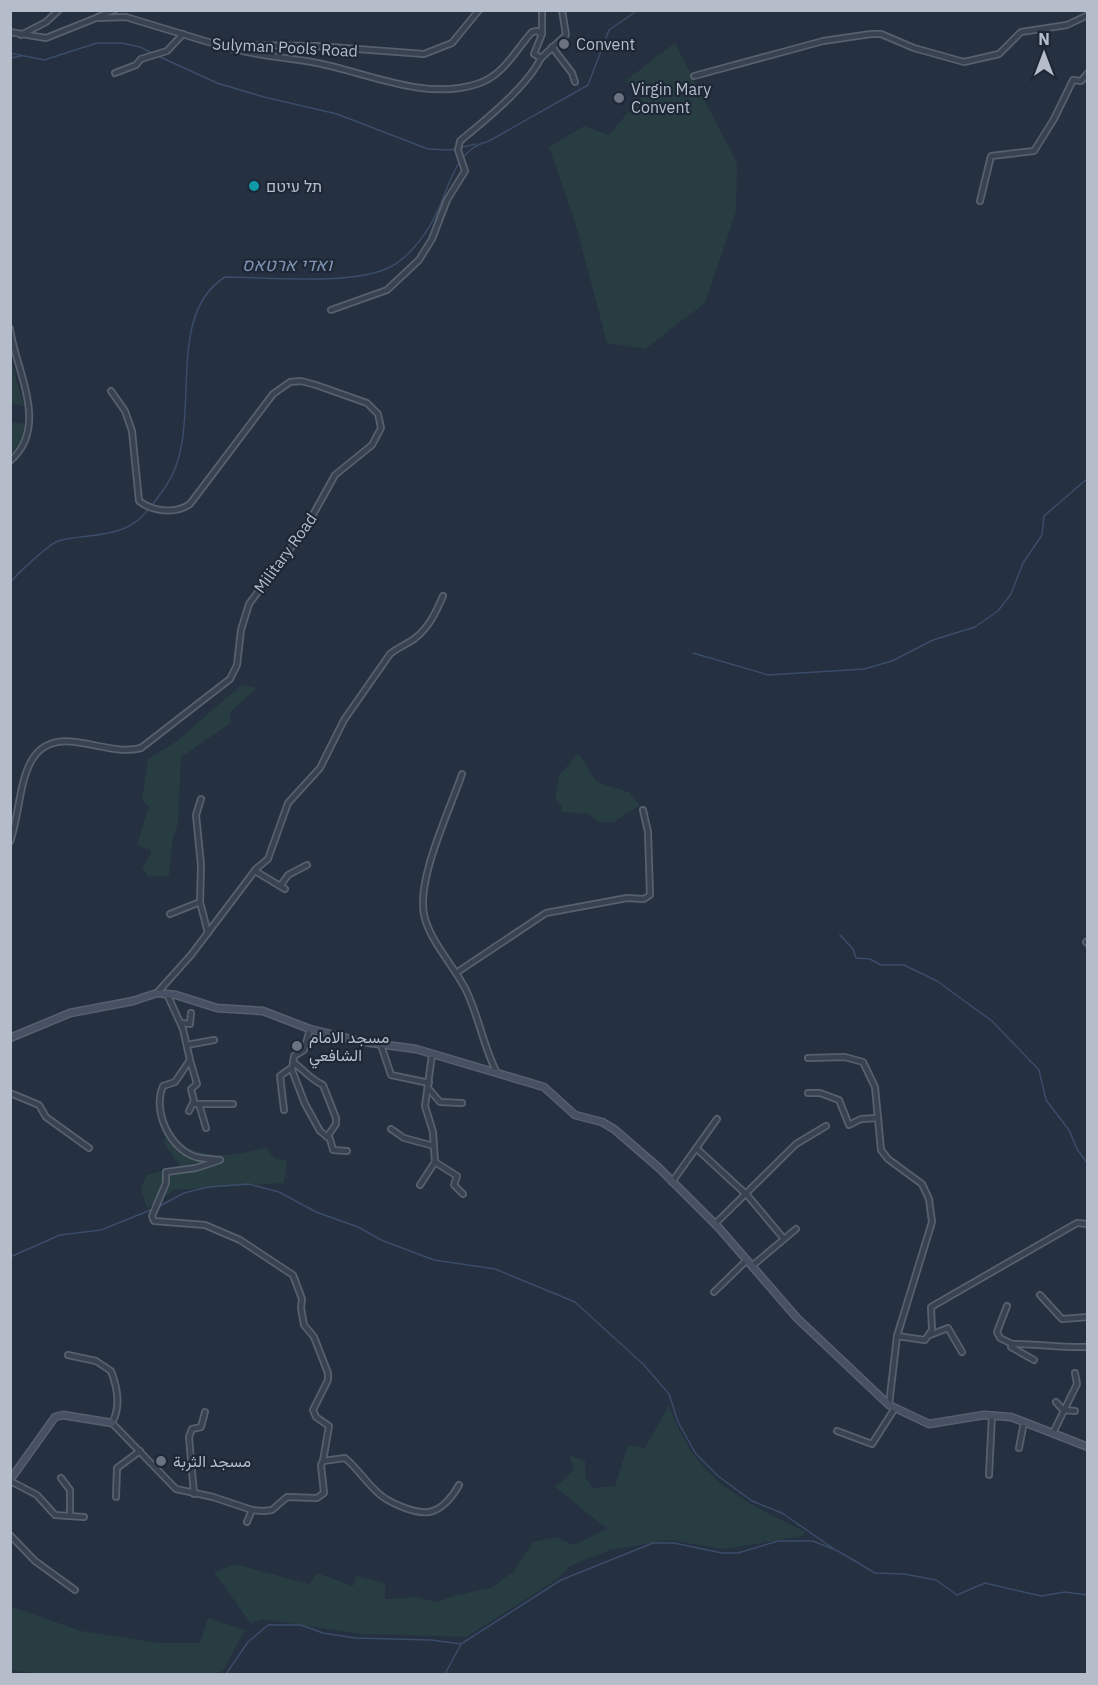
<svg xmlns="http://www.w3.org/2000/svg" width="1098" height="1685" font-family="'IBM Plex Sans',Vazirmatn,Heebo,sans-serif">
<rect width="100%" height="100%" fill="#253040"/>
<g fill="#273d41">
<path d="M675 43 737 163 736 212 705 303 645 349 607 343 575 222 549 147 584 126 609 135 646 91 625 81Z"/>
<path d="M12 364 24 406 11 404Z"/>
<path d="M11 422 25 424 22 439 11 454Z"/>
<path d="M241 685 257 688 230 712 231 723 181 757 178 823 172 842 169 876H148L142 867 151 854 150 850 137 845 149 807 142 800 148 759 177 741Z"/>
<path d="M578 753 597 782 629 792 640 805 614 822H599L588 814 561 812 562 807 555 799 559 776Z"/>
<path d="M167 1134C201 1162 226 1157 266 1148L276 1159 287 1160 284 1183 174 1190 147 1209 141 1189 146 1175 180 1166 163 1142Z"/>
<path d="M669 1405C694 1478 738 1499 804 1531V1536L724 1549 669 1540 610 1550 570 1566 556 1580 466 1637 361 1634 261 1619 251 1624 214 1572 235 1564 309 1584 317 1573 353 1586 356 1576 385 1583V1599L417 1597 437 1602 453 1596 491 1588 514 1571 533 1542 556 1537 574 1545 607 1529 555 1487 574 1470 569 1455 585 1461V1477L593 1488 615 1486 628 1445 645 1448Z"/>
<path d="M10 1606 81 1631 160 1643H200L208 1618 245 1630 223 1671 213 1674C147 1675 77 1680 11 1670Z"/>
</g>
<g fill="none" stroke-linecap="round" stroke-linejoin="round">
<g stroke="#3b4c69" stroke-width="1.5">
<path d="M10 53 44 60 97 43H122L140 47 154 54"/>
<path d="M158 56 217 83 264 97 337 114 428 149 450 150 476 144"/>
<path d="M10 58 21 56"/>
<path d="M10 583C17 574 48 545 58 541 80 535 105 537 125 528 144 520 155 501 166 486 206 429 161 317 225 277 268 277 353 286 390 267 407 259 425 236 433 220 449 192 453 149 489 141L588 85 609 30 638 10"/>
<path d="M693 653 768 675 864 669 892 661 933 640 975 627 998 611 1011 594 1023 563 1042 535 1044 516 1088 478"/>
<path d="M840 935 853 949 856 958 870 959 881 965H904L937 981 992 1021 1039 1070 1046 1100 1069 1130 1077 1149 1088 1164"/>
<path d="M158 1207 184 1193 208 1187 248 1184 279 1192 316 1212 358 1227 381 1240 434 1260 495 1269 575 1302 644 1365 669 1394 678 1422 696 1454 718 1476 752 1501 782 1513 837 1551"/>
<path d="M10 1257 60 1235 101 1230 153 1209"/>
<path d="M838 1551 875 1573 904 1574 936 1580 957 1595 985 1583 1041 1596 1065 1592 1088 1595"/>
<path d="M226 1674 248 1642 268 1625H301L323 1633 355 1638 431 1640 461 1644 561 1580 653 1543H674L722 1553H738L778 1541H813L833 1549"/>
<path d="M445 1674 461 1644"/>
</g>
<g stroke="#57606d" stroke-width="8">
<g id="street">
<path d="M542 10V34L534 54 541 58 566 35 562 10"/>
<path d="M98 17 114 10"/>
<path d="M10 32 46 38 96 18 126 17 218 45 317 46 424 54 452 43 479 10"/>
<path d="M21 35 46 22 59 10"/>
<path d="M223 46C253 56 286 57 317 63 368 73 425 101 477 84 503 76 515 51 532 32L537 31 542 34"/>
<path d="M552 47 572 73 575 82"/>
<path d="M115 73 136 65 141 59 167 51 183 34"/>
<path d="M694 76 823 41 871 34H881L914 48 964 62 999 54 1021 32 1067 25 1088 15"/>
<path d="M980 201 991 156 1034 151 1054 119 1073 80 1081 81 1088 73"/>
<path d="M331 310 387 290 419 260 432 239 447 200 465 171 458 150 460 141C485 120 526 88 541 58"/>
<path d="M10 329C16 371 50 427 10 461"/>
<path d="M462 774C450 810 414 883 425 919 433 945 454 966 466 990 479 1017 483 1045 496 1071"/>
<path d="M201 799 196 815 201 865 200 902 208 933"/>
<path d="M10 842C25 800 15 729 82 743 102 746 121 753 141 748L230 679 237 665 241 630 249 604 305 529 335 475 372 445 381 428 378 414 367 403 316 385 301 381 290 382 273 394 190 504C176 514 153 512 139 501L132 431 125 411 111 391"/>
<path d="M255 871 285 889"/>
<path d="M281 885 288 875 307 865"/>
<path d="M170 914 200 902"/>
<path d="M1086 942 1088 944"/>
<path d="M456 973 546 913 627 898 644 899 650 895 648 832 643 810"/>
<path d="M157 993 191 955 256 869 268 859 288 803 320 768 344 720 390 654C398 647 406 645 414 639 429 628 436 612 443 596"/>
<path d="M167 994 183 1029 190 1060 175 1082 163 1086C152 1111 170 1149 196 1157 204 1159 212 1159 220 1160L196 1168 166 1172V1183L152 1216 154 1221 205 1225 240 1240 293 1275 302 1299 301 1308 304 1325 314 1337 328 1373V1380L313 1410 316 1417 329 1426 323 1461"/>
<path d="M181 1023 190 1024 191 1013"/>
<path d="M310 1029 304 1050 294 1056 292 1070 305 1104 320 1131 330 1139 333 1150 347 1151"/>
<path d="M187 1045 214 1040"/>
<path d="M381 1045 391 1075 429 1083"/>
<path d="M808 1058 845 1057 863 1062 875 1087 881 1150 888 1159 922 1184 929 1199 932 1222 897 1336 889 1405"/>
<path d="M293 1062C304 1070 310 1079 323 1085L336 1118V1124L327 1137"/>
<path d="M428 1088 440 1102 462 1103"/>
<path d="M10 1093 39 1105 46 1117 89 1148"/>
<path d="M808 1093H820L839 1100 849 1125 861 1119 878 1118"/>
<path d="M194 1104H233"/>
<path d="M199 1104 206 1128"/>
<path d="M284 1110 280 1076 291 1068"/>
<path d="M189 1111 194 1101 191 1089 197 1084 190 1060"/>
<path d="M391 1129 404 1138 434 1146"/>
<path d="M696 1148 748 1196 784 1239"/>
<path d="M435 1162 457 1176 454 1185 463 1194"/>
<path d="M672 1182 717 1119"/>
<path d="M420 1185 435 1162 433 1132 425 1106 432 1055"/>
<path d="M715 1224 796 1144 826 1126"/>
<path d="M752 1266 796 1229"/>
<path d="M714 1292 747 1260"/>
<path d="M1040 1295 1062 1319 1088 1317"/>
<path d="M1007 1306 997 1332 1000 1338 1012 1344"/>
<path d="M930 1335 948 1328 962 1352"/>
<path d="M897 1336 925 1340 932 1330 931 1307 1077 1223 1088 1224"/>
<path d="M68 1355 96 1361 111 1371C118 1389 121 1407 112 1423L176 1489 213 1497 252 1510 264 1511 272 1510 287 1497 317 1498 324 1493 321 1465 323 1461 345 1458C357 1468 366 1482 377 1492 387 1502 414 1514 429 1512 442 1510 453 1496 459 1485"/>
<path d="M1034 1360 1011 1347 1012 1344C1038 1344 1062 1348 1088 1347"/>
<path d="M1056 1402 1063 1410 1075 1411"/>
<path d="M837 1431 872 1444 895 1408"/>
<path d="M1053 1433 1077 1384 1075 1373"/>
<path d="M1019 1448 1024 1422"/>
<path d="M989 1475 992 1415"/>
<path d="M61 1478 70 1490V1516"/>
<path d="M10 1481 37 1495 55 1515 84 1517"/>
<path d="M194 1494 189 1437 192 1429 201 1427 205 1412"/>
<path d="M116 1497 117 1468 140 1451"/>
<path d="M247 1522 252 1510"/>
<path d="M10 1535 35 1561 75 1590"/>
</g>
</g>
<g stroke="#57606d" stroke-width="9">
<g id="secondary">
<path d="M10 1038 70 1013 133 1001 157 993 176 995 217 1008 263 1011 310 1029 364 1042 416 1049 544 1087 575 1115 602 1122 614 1129 659 1168 719 1228 797 1318 889 1405 929 1424 984 1415 1011 1417 1088 1447"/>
<path d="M10 1480 55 1417 63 1415 112 1423"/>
</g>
</g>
<use href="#street" stroke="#394250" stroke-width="4.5"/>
<use href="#secondary" stroke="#475163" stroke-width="6"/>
</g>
<g fill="#6b7280" stroke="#1e2735" stroke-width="2">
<circle cx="564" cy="44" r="6"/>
<circle cx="619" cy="98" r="6"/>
<circle cx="297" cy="1046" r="6"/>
<circle cx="161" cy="1461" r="6"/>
</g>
<circle fill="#0f9aa8" stroke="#1e2735" stroke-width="2" cx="254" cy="186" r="6"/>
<g text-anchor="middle" stroke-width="4.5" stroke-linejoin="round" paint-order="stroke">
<g font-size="16" fill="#b6bdca" stroke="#1e2735" text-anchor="start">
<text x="576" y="50">Convent</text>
<text x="631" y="95">Virgin Mary<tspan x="631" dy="18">Convent</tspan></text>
<text x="266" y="192">תל עיטם</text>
<text x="309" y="1043">مسجد الامام<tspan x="309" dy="18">الشافعي</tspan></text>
<text x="173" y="1467">مسجد الثربة</text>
</g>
<g font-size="16" fill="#b6bdca" stroke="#1e2735">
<text transform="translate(285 47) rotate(3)" y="6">Sulyman Pools Road</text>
<text transform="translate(285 553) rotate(-54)" y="6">Military Road</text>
</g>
<g font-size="18" font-style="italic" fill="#7d92b2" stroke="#1e2735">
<text x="287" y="271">ואדי ארטאס</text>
</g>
</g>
<rect width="1098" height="1685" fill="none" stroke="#b6bdca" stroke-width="24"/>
<g transform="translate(1044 54)" stroke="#1e2735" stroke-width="4.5" paint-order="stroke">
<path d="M0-4.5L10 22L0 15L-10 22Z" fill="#b6bdca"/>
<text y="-9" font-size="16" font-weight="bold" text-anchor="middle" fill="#b6bdca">N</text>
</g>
</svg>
